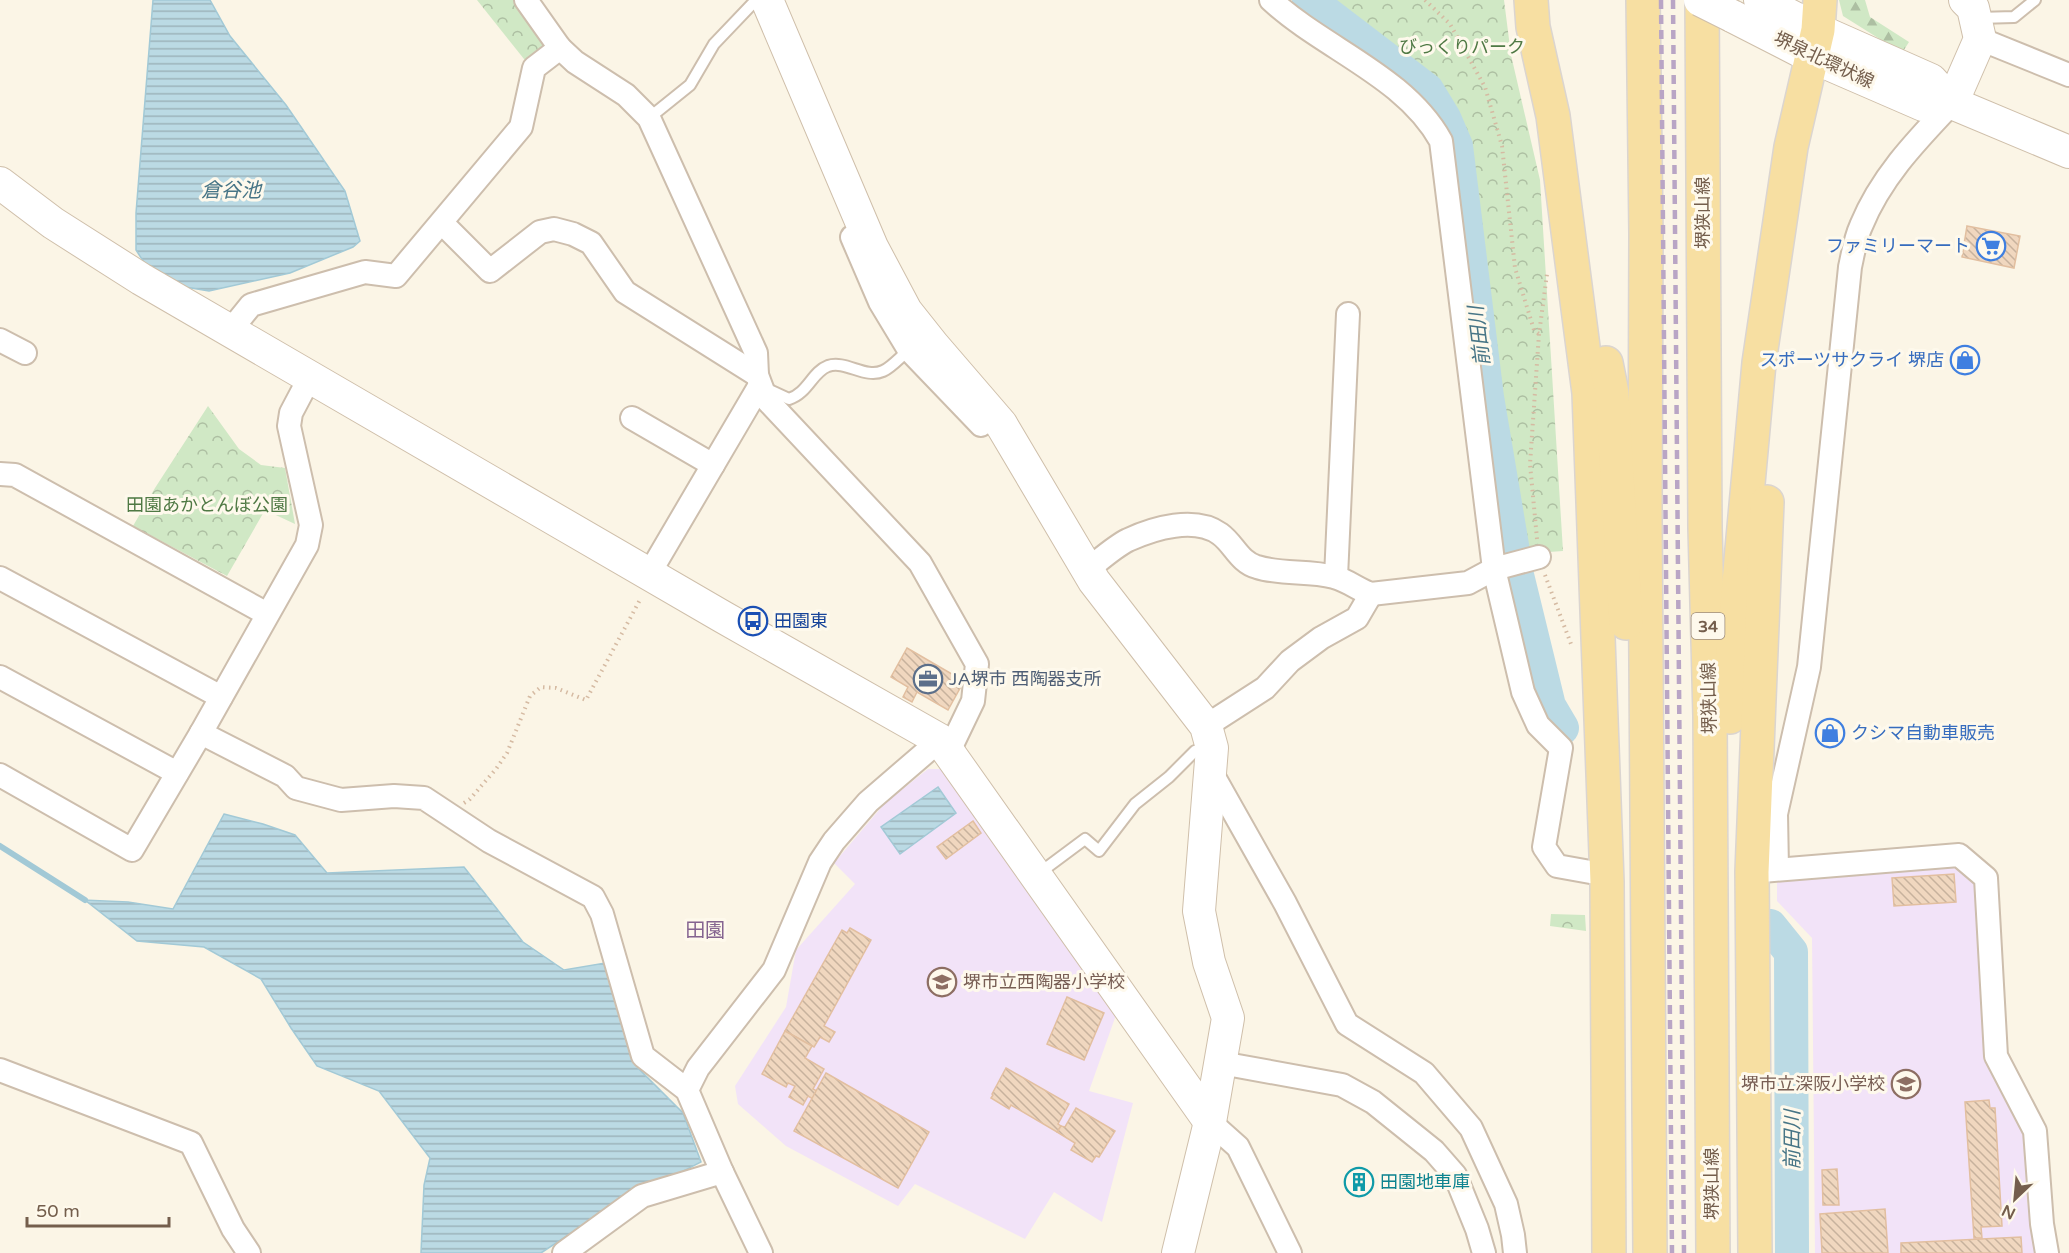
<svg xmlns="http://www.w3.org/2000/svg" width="2069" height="1253" font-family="'Varela Round','Noto Sans JP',sans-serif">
<defs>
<pattern id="forest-firs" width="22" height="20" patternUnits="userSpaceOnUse" patternTransform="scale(1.5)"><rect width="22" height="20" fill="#d0e8c5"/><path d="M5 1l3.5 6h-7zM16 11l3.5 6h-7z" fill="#adbfa2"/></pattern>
<pattern id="park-crowns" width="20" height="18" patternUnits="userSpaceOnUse" patternTransform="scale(1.5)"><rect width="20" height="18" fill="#d0e8c5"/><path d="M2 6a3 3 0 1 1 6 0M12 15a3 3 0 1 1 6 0" fill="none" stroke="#adbfa2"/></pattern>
<pattern id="water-rules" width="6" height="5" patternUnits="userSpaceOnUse" patternTransform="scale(1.5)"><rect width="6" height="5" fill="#bbdae4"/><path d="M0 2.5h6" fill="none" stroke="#9db4bb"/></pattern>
<pattern id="building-back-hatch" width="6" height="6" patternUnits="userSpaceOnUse" patternTransform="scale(1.5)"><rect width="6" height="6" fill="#f0d7bf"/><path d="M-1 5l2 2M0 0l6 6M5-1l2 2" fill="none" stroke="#c7b29d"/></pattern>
</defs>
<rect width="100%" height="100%" fill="#fbf5e6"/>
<g fill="#f2e3f8">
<path d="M928 769H943L1116 1015 1089 1091 1133 1103 1102 1222 1054 1192 1025 1239 915 1184 898 1206 786 1146 738 1104 735 1086 786 1007 796 950 855 884 834 863 885 803Z"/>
<path d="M1956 867 1976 885 1986 1059 2010 1108 2029 1135 2027 1201 2037 1253H1815L1812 938 1777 901V882Z"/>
</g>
<path fill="url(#forest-firs)" d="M1839 0H1865L1870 17 1909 42 1902 53 1843 16Z"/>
<g fill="url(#park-crowns)">
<path d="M477 0H515L551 44 528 64Z"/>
<path d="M1324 0H1504L1511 55 1540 180 1563 551 1520 554 1471 166 1465 133 1427 77Z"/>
<path d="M208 406 239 449 261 465 285 468 295 524 265 510 227 576 133 526 155 488Z"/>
<path d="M1551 914 1585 915 1586 931 1550 926Z"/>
</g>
<g fill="url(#water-rules)" stroke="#a2c9d6" stroke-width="1.5">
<path d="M153 0H210L230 36 286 105 345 191 360 241 353 247 290 273 209 291 179 286 147 267 136 250V213Z"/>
<path d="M938 787 956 813 900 854 881 827Z"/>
<path d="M224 814 263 824 295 835 327 873 464 867 523 942 564 970 605 963 638 1068 683 1113 701 1162 597 1216 541 1253H421L424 1185 430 1158 379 1091 317 1066 291 1028 261 979 204 947 137 941 85 900 128 902 173 909Z"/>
</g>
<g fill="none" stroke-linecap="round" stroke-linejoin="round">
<path stroke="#a2c9d6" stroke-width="6" d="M0 846 85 900"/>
<g stroke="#bbdae4" stroke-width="34">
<path d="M1309 0 1427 90 1444 118 1456 146 1487 397 1517 575 1549 706 1562 728"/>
<path d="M1770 926 1791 952 1792 1253"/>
</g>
</g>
<g fill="url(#building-back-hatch)" stroke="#e2bfa0" stroke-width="1.5">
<path d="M1967 226 2020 236 2014 268 1962 257Z"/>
<path d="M907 648 964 681 948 710 917 692 912 702 903 697 908 687 891 677Z"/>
<path d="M973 821 981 833 946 859 937 847Z"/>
<path d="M1954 874 1956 902 1894 906 1892 878Z"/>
<path d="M850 928 871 940 824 1026 835 1032 829 1042 820 1037 814 1047 785 1031 842 930 847 933Z"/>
<path d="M1067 997 1104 1013 1084 1060 1047 1044Z"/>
<path d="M785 1031 812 1046 805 1058 824 1069 813 1089 817 1091 813 1099 808 1096 803 1105 789 1097 795 1086 788 1083 786 1087 762 1074Z"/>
<path d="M1006 1068 1069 1104 1058 1124 1061 1126 1057 1132 1011 1105 1009 1109 991 1098 993 1095 992 1094Z"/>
<path d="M826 1073 929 1132 898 1188 794 1131Z"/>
<path d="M1989 1100 1990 1108H1995L2002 1226 1981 1227 1982 1238H1974L1965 1102Z"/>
<path d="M1076 1108 1115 1131 1099 1157 1096 1156 1092 1162 1071 1150 1075 1143 1057 1132 1061 1126 1065 1127Z"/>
<path d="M1837 1169 1839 1205H1823L1822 1170Z"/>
<path d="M1352 1174 1368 1176 1366 1190 1350 1188Z"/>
<path d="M1885 1209 1888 1253H1822L1820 1214Z"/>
<path d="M2021 1237 2022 1253H1901V1243Z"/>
</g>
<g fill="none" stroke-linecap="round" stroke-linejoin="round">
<g stroke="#cdbead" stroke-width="14">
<g id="lane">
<path d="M1978 18 2014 17 2035 0"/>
<path d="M649 118 690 85 714 44 756 0"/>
<path d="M763 387 789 399C808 393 812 372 828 366 846 360 865 379 883 371 892 367 901 356 909 350"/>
<path d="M1038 874 1085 839 1099 851 1135 804 1169 777 1195 751 1209 748"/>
</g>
</g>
<g stroke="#cdbead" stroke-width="26">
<g id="street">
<path d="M526 0 560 48 575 62 626 95 649 118 756 353 757 375 766 399 920 563 977 664 973 701 949 751"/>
<path d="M1271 0C1324 49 1405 76 1441 141L1494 569 1523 692 1538 725 1561 748 1544 847 1557 866 1607 875"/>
<path d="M1980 39 2069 75"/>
<path d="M442 223 490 271 540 232 554 229 573 234 591 243 625 292 757 375"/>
<path d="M852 237 880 302 909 350 981 425 993 414"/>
<path d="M230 331 251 305 365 272 396 276 521 127 534 68 560 48"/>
<path d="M0 340 25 353"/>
<path d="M632 418 713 465"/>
<path d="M0 474 15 475 267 614"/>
<path d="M1087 570C1100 560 1114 547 1128 540 1154 528 1195 516 1220 534 1234 544 1239 562 1257 567 1282 575 1309 570 1334 577 1347 580 1359 590 1371 594L1468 583 1494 569 1539 557"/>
<path d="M649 574 760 385"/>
<path d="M1336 577 1348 314"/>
<path d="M0 578 221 697"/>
<path d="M0 677 177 773"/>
<path d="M1206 726 1265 688 1290 661 1321 638 1357 618 1371 594"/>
<path d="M201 733 285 776 296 788 341 800 394 796 424 798 489 841 593 897 602 914 643 1056 687 1090 722 1172 761 1253"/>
<path d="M1210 770 1285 903 1347 1024 1424 1073 1471 1128 1506 1204 1513 1235 1515 1253"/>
<path d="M0 775 132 850 201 733 307 545 311 525 289 426 291 413 310 377"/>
<path d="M1777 869 1776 814 1809 667 1850 267C1853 254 1855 239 1861 226 1881 177 1916 141 1952 103"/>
<path d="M1762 871 1959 855 1986 878 1996 1056 2035 1131 2042 1224 2047 1253"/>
<path d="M1221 1063 1342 1085 1373 1102 1434 1151 1455 1175 1477 1229 1484 1253"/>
<path d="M0 1070 191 1143 233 1229 249 1253"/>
<path d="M687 1090 698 1068 774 970 820 862 834 841 868 802 940 740"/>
<path d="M1210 1122 1238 1147 1290 1253"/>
<path d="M564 1253 642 1196 722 1172"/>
</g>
</g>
<g stroke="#cfbfaa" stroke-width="34">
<g id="secondary">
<path d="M767 0 872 247 906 311 933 345 1001 424 1094 581 1206 726 1212 748 1199 911 1209 962 1228 1018 1210 1122 1178 1253"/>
<path d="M1760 0 1818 30 1931 80 1952 103 2069 152"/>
<path d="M1732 16 1810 56 1923 105 1952 103"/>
<path d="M1952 103 1980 39 1973 8 1965 0"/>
<path d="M0 183 53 223 141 279 723 617 940 740 1210 1122"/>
</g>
</g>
<g stroke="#dbd5d0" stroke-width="36">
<g id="primary">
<path d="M1531 0 1533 27 1553 116 1589 393 1607 882 1609 1253"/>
<path d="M1643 0 1646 234 1645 515 1650 1253"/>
<path d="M1702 0 1705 528 1710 716 1713 1253"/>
<path d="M1606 363 1612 393 1626 623"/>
<path d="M1730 717 1733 648 1759 363 1791 147 1818 30 1820 0"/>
<path d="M1755 1253 1752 872 1767 502"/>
</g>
</g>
<g stroke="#d5baa2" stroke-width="4" stroke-dasharray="1.5 4.5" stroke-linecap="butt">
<path d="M1425 0 1450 24 1485 87 1502 146 1515 268 1534 330 1539 334"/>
<path d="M1537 539 1530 464 1539 334 1547 274"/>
<path d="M1545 575 1571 644"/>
<path d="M464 803 470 799 496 769 507 753 530 696 541 687 556 688 586 700 641 598"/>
</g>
<use href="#lane" stroke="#fff" stroke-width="10"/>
<use href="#street" stroke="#fff" stroke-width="22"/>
<use href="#secondary" stroke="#fff" stroke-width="32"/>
<use href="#primary" stroke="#f7dfa2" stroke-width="33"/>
<g stroke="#b9a5c5" stroke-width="4.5" stroke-dasharray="9 6" stroke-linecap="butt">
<path d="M1661 0 1672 1253"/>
<path d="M1673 0 1684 1253"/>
</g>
<g stroke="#cfbfaa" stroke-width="34" stroke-linecap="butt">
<path id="secondary-bridge" d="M1700 0 1732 16"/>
</g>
<use href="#secondary-bridge" stroke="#fff" stroke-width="32"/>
</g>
<defs>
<g id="supermarket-ring" transform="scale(1.5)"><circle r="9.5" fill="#fef9ec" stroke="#3f7fe0" stroke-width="1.5"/><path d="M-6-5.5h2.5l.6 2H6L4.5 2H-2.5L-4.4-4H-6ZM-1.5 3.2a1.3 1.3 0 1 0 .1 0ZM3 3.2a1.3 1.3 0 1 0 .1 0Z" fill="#3f7fe0"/></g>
<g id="shop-ring" transform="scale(1.5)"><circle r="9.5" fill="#fef9ec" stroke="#3f7fe0" stroke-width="1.5"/><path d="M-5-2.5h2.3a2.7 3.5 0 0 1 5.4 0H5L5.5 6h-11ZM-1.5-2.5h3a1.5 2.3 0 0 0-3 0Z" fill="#3f7fe0"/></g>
<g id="bus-ring" transform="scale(1.5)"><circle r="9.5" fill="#fef9ec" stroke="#1a4fb4" stroke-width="1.5"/><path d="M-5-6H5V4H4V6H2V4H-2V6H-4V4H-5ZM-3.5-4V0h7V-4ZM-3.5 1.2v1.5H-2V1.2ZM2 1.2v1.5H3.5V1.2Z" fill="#1a4fb4"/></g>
<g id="office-ring" transform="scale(1.5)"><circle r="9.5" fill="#fef9ec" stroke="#5c6f8a" stroke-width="1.5"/><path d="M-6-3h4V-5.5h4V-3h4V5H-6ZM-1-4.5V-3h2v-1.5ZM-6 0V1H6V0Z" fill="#5c6f8a"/></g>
<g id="school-ring" transform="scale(1.5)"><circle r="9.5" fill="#fef9ec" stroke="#8d6e63" stroke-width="1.5"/><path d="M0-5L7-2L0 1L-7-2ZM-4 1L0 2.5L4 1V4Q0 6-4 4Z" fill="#8d6e63"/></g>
<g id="building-ring" transform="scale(1.5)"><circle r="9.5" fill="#fef9ec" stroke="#0f9aa8" stroke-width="1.5"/><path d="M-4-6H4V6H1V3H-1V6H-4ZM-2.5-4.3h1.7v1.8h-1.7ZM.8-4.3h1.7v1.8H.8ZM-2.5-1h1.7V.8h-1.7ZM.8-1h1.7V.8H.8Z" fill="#0f9aa8"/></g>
</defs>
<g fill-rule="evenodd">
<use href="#supermarket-ring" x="1991" y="246"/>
<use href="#shop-ring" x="1965" y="360"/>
<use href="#bus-ring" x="753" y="621"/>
<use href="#office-ring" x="928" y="679"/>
<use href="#shop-ring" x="1830" y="733"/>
<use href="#school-ring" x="942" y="982"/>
<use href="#school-ring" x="1906" y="1084"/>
<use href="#building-ring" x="1359" y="1182"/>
</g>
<g text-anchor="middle" stroke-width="6" stroke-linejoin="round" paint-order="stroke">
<rect fill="#fef9ec" stroke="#9d8c7c" stroke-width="1.5" x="1691.5" y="613" width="33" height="26" rx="4.5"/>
<g font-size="16" font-weight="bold" fill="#745e4c">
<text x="1708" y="632">34</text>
</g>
<g font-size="18" fill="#4f7944" stroke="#fef9ec">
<text x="1462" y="53">びっくりパーク</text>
<text x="207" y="511">田園あかとんぼ公園</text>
</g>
<g font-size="18" fill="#745e4c" stroke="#fef9ec">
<text transform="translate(1824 60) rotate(25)" y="6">堺泉北環状線</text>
<text transform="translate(1703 213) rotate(-90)" y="6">堺狭山線</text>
<text transform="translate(1709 698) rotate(-91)" y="6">堺狭山線</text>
<text transform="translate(1712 1184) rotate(-90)" y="6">堺狭山線</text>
</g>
<g font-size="18" fill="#366cbe" stroke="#fef9ec" text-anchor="end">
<text x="1970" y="252">ファミリーマート</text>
<text x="1944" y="366">スポーツサクライ 堺店</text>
<text x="1851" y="739" text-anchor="start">クシマ自動車販売</text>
</g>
<g font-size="18" fill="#164399" stroke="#fef9ec" text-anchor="start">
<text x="774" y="627">田園東</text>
</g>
<g font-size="18" fill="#4e5e75" stroke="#fef9ec" text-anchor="start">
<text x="949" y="685">JA堺市 西陶器支所</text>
</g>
<g font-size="18" fill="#785e54" stroke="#fef9ec" text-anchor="start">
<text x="963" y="988">堺市立西陶器小学校</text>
<text x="1885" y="1090" text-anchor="end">堺市立深阪小学校</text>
</g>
<g font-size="18" fill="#0d838f" stroke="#fef9ec" text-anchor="start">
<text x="1380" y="1188">田園地車庫</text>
</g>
<g font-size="20" font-style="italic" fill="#477586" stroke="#fef9ec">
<text x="231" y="197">倉谷池</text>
<text transform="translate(1479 336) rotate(-97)" y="7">前田川</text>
<text transform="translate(1792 1140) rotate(-90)" y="7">前田川</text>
</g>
<g font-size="20" fill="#856490" stroke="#fef9ec">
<text x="705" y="937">田園</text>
</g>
</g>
<g transform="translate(2015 1199) rotate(206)" stroke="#fef9ec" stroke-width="4.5" paint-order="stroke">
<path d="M0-4.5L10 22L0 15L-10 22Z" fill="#745e4c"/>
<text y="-9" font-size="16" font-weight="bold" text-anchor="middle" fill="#745e4c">N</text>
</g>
<path d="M27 1217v9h142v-9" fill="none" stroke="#745e4c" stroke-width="3"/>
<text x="36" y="1217" font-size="18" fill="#745e4c" stroke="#fef9ec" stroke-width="4.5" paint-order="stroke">50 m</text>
</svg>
